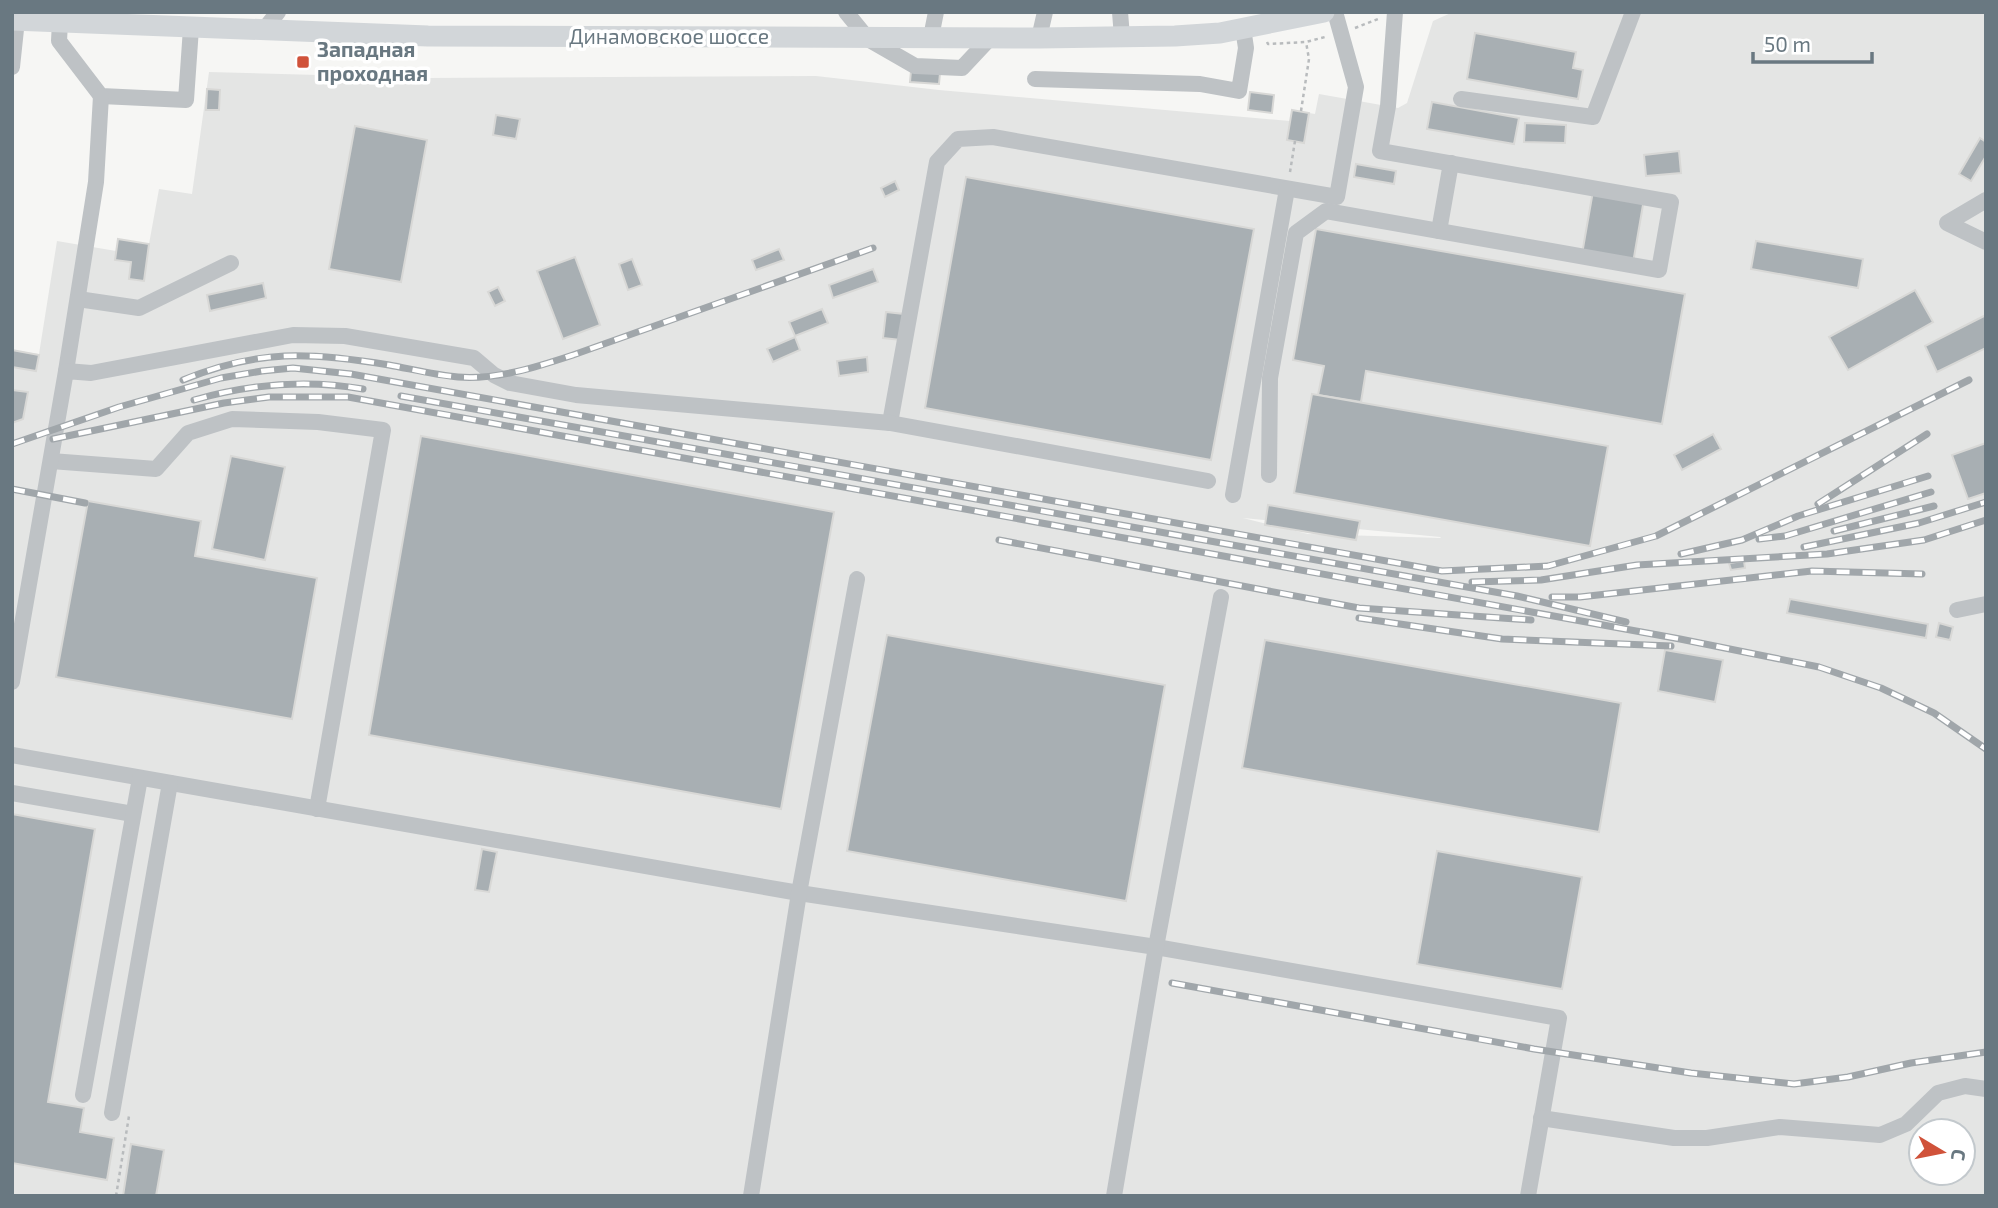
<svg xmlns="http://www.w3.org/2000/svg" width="1998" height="1208" font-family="'Exo 2',sans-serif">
<rect width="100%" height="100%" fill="#f6f6f4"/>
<path fill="#e4e5e4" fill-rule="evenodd" d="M1453 12H1986V1196H12V350L39 354 57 241 116 251 118 239 149 244 159 189 192 194 209 72 429 78 816 76 939 90 1290 121 1292 110 1315 114 1319 94 1398 108 1407 103 1433 21ZM1243 518 1440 537 1441 538 1308 534ZM1921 1131H1963V1173H1921Z"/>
<g fill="#a8afb3" stroke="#d8d8d6" stroke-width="2">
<path d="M1475 33 1576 52 1573 68 1583 70 1578 99 1467 79Z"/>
<path d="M911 71 940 73 939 84 910 82Z"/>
<path d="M207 89 220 90 219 110H206Z"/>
<path d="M1250 92 1274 95 1272 113 1248 110Z"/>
<path d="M1432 102 1519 118 1514 144 1427 129Z"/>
<path d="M1292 110 1309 113 1304 143 1287 140Z"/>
<path d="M496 115 520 119 516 139 493 135Z"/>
<path d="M1525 123 1566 125 1565 143 1524 142Z"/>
<path d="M355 126 427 140 401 282 329 269Z"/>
<path d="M1980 138 1986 142V156L1971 181 1959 174Z"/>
<path d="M1679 151 1681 173 1646 176 1644 155Z"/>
<path d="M1356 164 1396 171 1394 184 1354 177Z"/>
<path d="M966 177 1254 229 1211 460 925 408Z"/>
<path d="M895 181 899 190 885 197 881 188Z"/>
<path d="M1593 191 1644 199 1633 263 1582 254Z"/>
<path d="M1316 229 1685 294 1662 424 1366 371 1361 402 1318 395 1324 366 1293 360Z"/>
<path d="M118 239 149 244 144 281 129 279 131 262 115 260Z"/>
<path d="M1756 241 1863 259 1858 288 1751 269Z"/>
<path d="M779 249 784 260 756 270 752 260Z"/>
<path d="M575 257 600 325 563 339 537 271Z"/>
<path d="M632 259 642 285 628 290 619 264Z"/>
<path d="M873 269 878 282 833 298 829 285Z"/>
<path d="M263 283 266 298 210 311 207 295Z"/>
<path d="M498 287 505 301 495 306 488 292Z"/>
<path d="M1915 290 1933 322 1848 370 1829 337Z"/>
<path d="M822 309 828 323 795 336 789 322Z"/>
<path d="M886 312 904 314 901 340 883 338Z"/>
<path d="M1986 315V348L1937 372 1925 346Z"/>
<path d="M795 337 800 350 773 362 767 349Z"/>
<path d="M12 350 39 355 36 371 12 367Z"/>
<path d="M867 357 868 372 839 376 837 361Z"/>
<path d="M12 390 28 392 23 419 12 423Z"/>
<path d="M1312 394 1608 446 1590 546 1294 493Z"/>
<path d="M1713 434 1721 449 1682 470 1674 455Z"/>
<path d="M421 436 834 512 781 809 369 735Z"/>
<path d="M1986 443V493L1968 499 1952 455Z"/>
<path d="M231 456 285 467 265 560 212 549Z"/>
<path d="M88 501 201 521 195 556 317 578 292 719 56 677Z"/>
<path d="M1268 505 1360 521 1356 540 1265 525Z"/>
<path d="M1744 561 1745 568 1731 570 1729 563Z"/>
<path d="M1790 599 1928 624 1926 638 1787 613Z"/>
<path d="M1939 623 1953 627 1950 640 1936 637Z"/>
<path d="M887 635 1165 685 1126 901 847 851Z"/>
<path d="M1265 640 1621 703 1599 832 1242 768Z"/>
<path d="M1665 650 1723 660 1715 702 1658 691Z"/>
<path d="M12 814 95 829 48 1102 84 1108 80 1132 114 1138 107 1180 12 1163Z"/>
<path d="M482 849 497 852 489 892 475 890Z"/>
<path d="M1437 851 1582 877 1562 989 1417 964Z"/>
<path d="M131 1144 164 1150 156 1196H123Z"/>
</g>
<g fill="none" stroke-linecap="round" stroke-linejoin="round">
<g stroke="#b8bbbd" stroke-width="2.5" stroke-dasharray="3.5 3.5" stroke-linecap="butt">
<path d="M1355 28 1378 19"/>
<path d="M1267 42 1268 44 1306 42 1325 37"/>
<path d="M1301 111 1309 59 1306 42"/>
<path d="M1290 172 1295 141"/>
<path d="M116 1196 129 1116"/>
</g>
<g stroke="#bec2c5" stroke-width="16">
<path d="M846 12 868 39 915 66 962 68 991 37"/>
<path d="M1120 12 1122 37"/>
<path d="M60 22 59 41 101 96 186 100 191 28"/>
<path d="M263 31 278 12"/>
<path d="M931 37 936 12"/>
<path d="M1039 38 1045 12"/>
<path d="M12 67 17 20"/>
<path d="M1035 79 1200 84 1239 91 1246 48 1243 28"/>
<path d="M1461 99 1593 117 1633 12"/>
<path d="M1986 200 1947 223 1986 242"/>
<path d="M1439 231 1451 163"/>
<path d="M78 299 139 308 231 263"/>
<path d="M66 371 96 182 101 96"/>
<path d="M890 423 937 162 958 139 993 137 1337 197 1356 87 1335 12"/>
<path d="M51 461 156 469 188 433 232 419 318 422 383 430 317 809"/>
<path d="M1269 475 1270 378 1296 233 1326 211 1659 270 1671 202 1380 151 1388 106 1395 12"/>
<path d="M1233 495 1287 189"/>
<path d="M1957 610 1986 604"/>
<path d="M12 682 66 371 91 373 293 335 345 336 474 358 494 375 510 383 576 395 890 423 1208 481"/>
<path d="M12 755 799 893 1156 947 1559 1018 1528 1196"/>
<path d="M12 793 133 814"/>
<path d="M83 1095 140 778"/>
<path d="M112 1113 170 783"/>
<path d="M1541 1118 1674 1138H1707L1780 1127 1880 1135 1906 1124 1938 1093 1965 1086 1986 1089"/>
<path d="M751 1196 799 893 857 579"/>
<path d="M1114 1196 1156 947 1221 597"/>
</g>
<path stroke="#d2d6d9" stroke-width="21" d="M12 20 428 36 1039 38 1175 36 1220 33 1324 12"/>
<g stroke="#a0a6aa" stroke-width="7">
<g id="rail">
<path d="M183 380C258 349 310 352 389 365 411 369 435 375 458 377 496 380 537 367 573 355L873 248"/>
<path d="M401 396 1517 596 1626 622"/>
<path d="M194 400C250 384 306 379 363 389"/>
<path d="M53 439 224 403 269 397H348L1680 639 1819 667 1881 688 1934 713 1986 749"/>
<path d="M12 444 119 407 221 378 262 371 293 368 351 374 1442 571 1548 566 1656 536 1969 380"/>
<path d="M12 489 85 503"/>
<path d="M1818 504 1927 434"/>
<path d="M1834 531 1934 506"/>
<path d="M1759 539 1785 536 1931 492"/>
<path d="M999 540 1359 608 1531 620"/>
<path d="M1804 547 1919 523 1986 502"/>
<path d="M1681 554 1742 540 1798 516 1928 476"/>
<path d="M1472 582 1541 580 1637 565 1827 554 1924 540 1986 520"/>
<path d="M1552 597H1580L1812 571 1922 574"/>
<path d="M1359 618 1502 639 1671 646"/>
<path d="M1172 983 1534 1049 1691 1073 1794 1084 1848 1077 1911 1063 1986 1052"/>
</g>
</g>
<use href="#rail" stroke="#fff" stroke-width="4.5" stroke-dasharray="13" stroke-linecap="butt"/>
</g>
<rect fill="#d0523a" stroke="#fff" stroke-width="2.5" x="296" y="55" width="14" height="14" rx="3.5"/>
<g text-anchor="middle" stroke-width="7" stroke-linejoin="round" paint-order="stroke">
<g font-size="21" fill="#697881" stroke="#fff">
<text x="669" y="44">Динамовское шоссе</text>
</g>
<g font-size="21" font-weight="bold" fill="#697881" stroke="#fff" text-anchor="start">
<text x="317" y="57">Западная<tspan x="317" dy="24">проходная</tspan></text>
</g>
</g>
<rect width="1998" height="1208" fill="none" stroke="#697881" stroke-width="28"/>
<g transform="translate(1942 1152) rotate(100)"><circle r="33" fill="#ffffff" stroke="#c3c9cd" stroke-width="2"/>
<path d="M0-5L12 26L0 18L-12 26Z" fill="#d0523a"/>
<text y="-10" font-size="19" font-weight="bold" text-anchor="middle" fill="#697881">С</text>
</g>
<path d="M1753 52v10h119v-10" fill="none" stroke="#697881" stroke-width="3.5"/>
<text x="1764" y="52" font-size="21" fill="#697881" stroke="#ffffff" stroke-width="5" paint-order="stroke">50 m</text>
</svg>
